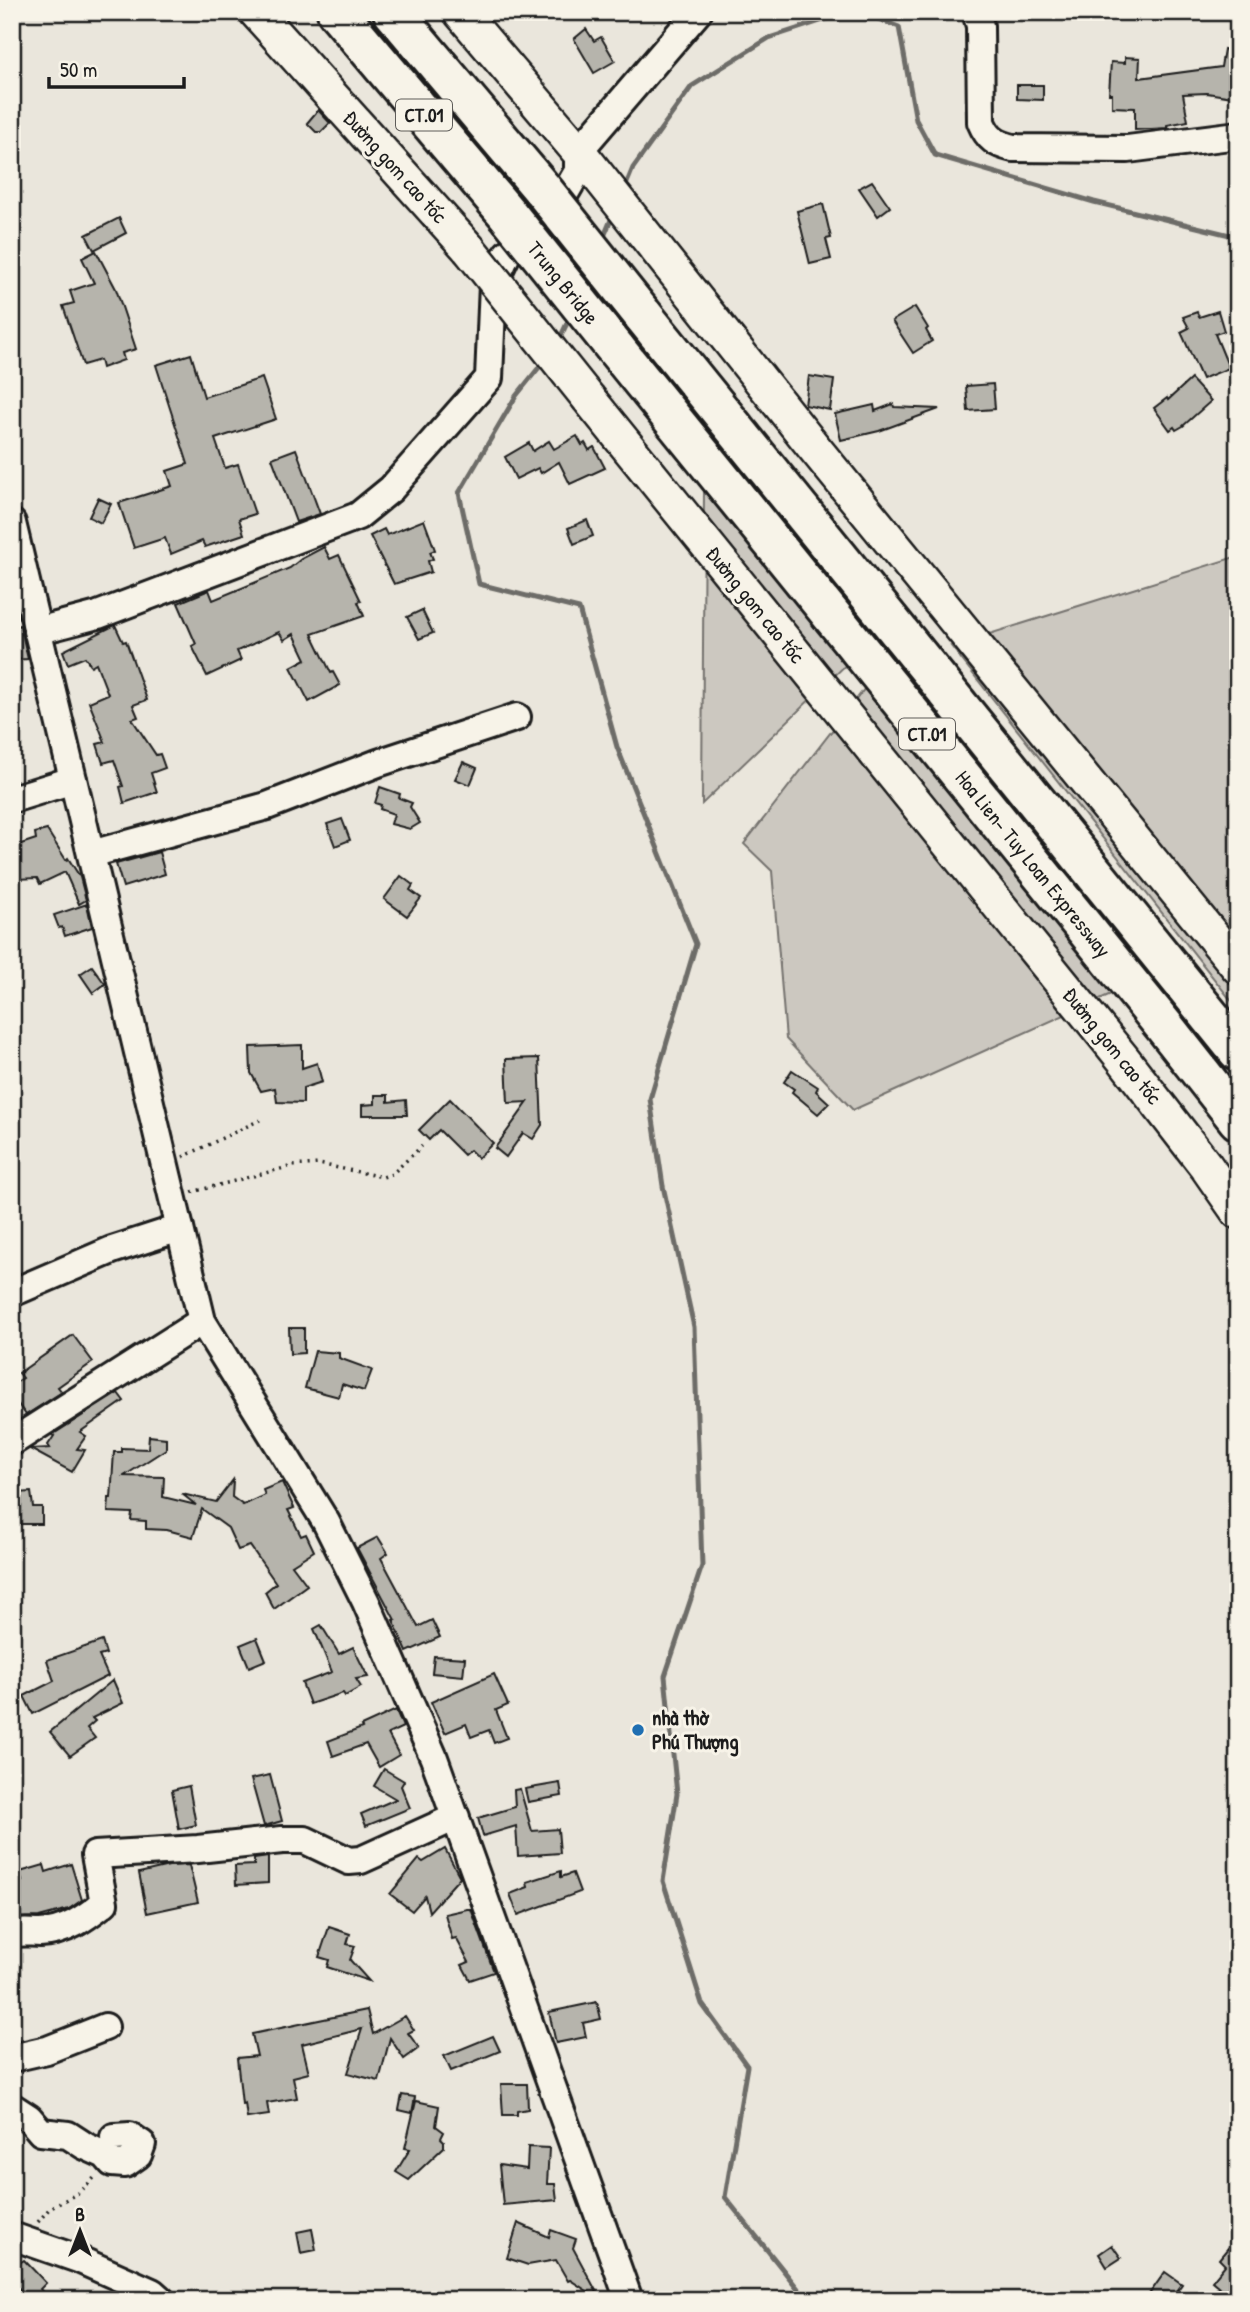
<svg xmlns="http://www.w3.org/2000/svg" width="1250" height="2312" font-family="'Patrick Hand',sans-serif">
<rect width="100%" height="100%" fill="#eae6dc"/>
<filter id="ink" filterUnits="userSpaceOnUse"><feTurbulence type="fractalNoise" baseFrequency=".0143" numOctaves="2"/><feDisplacementMap in="SourceGraphic" scale="14" xChannelSelector="R" yChannelSelector="G"/><feConvolveMatrix kernelMatrix="1 2 1 2 8 2 1 2 1" color-interpolation-filters="sRGB"/></filter>
<g filter="url(#ink)">
<g fill="#ccc8c0" stroke="#74726e" stroke-width="2">
<path d="M704 491 853 658 702 804Z"/>
<path d="M1238 556V1009L951 646Z"/>
<path d="M876 674 1122 989 853 1110 786 1039 772 871 744 844Z"/>
</g>
<g fill="none" stroke-linecap="round" stroke-linejoin="round">
<g stroke="#6d6c68" stroke-width="5">
<path d="M860 12 899 27 916 120 935 155 1094 202 1238 237"/>
<path d="M624 190 633 168 692 86 769 38 848 12"/>
<path d="M602 241 613 215"/>
<path d="M557 344 571 315"/>
<path d="M545 360 516 396 459 493 479 584 579 609 617 747 696 944 650 1099 663 1186 694 1327 702 1566 665 1676 677 1794 663 1881 702 2004 747 2066 725 2197 807 2300"/>
</g>
</g>
<g fill="#b6b4ac" stroke="#1c1c1c" stroke-width="2">
<path d="M586 29 594 41 601 37 615 61 594 73 574 39Z"/>
<path d="M1224 49 1238 52V81L1235 80 1233 97 1207 93 1183 94 1188 121 1167 125V128L1135 130V108L1112 107V94H1109L1111 62 1125 63V57L1140 58 1139 78 1221 67Z"/>
<path d="M1017 85H1043V100L1017 99Z"/>
<path d="M318 110 330 123 321 132H316L307 123Z"/>
<path d="M872 181 890 207 878 216 859 188Z"/>
<path d="M823 204 831 238 826 239 831 259 810 264 797 211Z"/>
<path d="M119 218 126 233 94 250 86 235Z"/>
<path d="M96 251 116 289 136 349 122 353 124 360 102 368 100 360 83 365 63 306 74 303 70 291 94 283 82 258Z"/>
<path d="M915 307 928 328 926 330 932 341 913 353 892 321Z"/>
<path d="M1218 311 1224 331 1215 334 1229 368 1202 379 1181 332 1189 328 1183 317 1197 312 1199 317Z"/>
<path d="M191 354 204 397 262 378 276 419 215 439 225 468 238 464 255 514 239 519 244 534 205 547 202 541 171 554 165 538 134 548 119 503 172 486 167 471 188 464 156 365Z"/>
<path d="M809 376 834 380 830 410 805 405Z"/>
<path d="M1191 379 1211 401 1183 426 1176 430 1174 427 1170 430 1154 408 1167 398 1168 400Z"/>
<path d="M993 384 995 409 968 411 966 386Z"/>
<path d="M893 404 894 407 939 409 879 431 841 440 835 414 874 405 875 411Z"/>
<path d="M577 436 582 445 585 443 589 450 594 447 605 468 570 484 559 462 541 473 538 468 516 479 505 457 529 443 533 451 549 441 554 449Z"/>
<path d="M296 449 320 514 296 522 272 458Z"/>
<path d="M98 498 111 504 101 523 89 517Z"/>
<path d="M424 520 435 550 430 552 433 559 428 561 431 572 394 584 370 536 384 529 387 535Z"/>
<path d="M587 520 593 536 574 544 568 528Z"/>
<path d="M324 547 330 559 339 555 361 601 358 602 364 616 312 634 331 673 333 672 340 685 309 702 291 667 306 659 294 634 284 640 279 632 237 651 241 660 207 676 192 646 196 644 178 603 209 590 213 600 290 568 301 559Z"/>
<path d="M422 610 433 633 419 639 407 617Z"/>
<path d="M20 625 28 659 12 660V626Z"/>
<path d="M115 625 123 642 126 641 147 700 133 705 138 717 132 719 156 755 160 754 165 768 151 773 157 792 124 803 120 787 123 786 114 760 103 763 97 744 105 742 89 702 108 694 96 663 91 666 85 657 68 664 63 651Z"/>
<path d="M463 762 477 768 470 785 455 779Z"/>
<path d="M380 787 400 794 399 798 412 803 410 807 420 823 410 829 391 824 394 814 380 809 381 805 375 803Z"/>
<path d="M342 819 350 840 335 846 327 824Z"/>
<path d="M47 830 66 860 68 858 80 877 86 900 79 904 65 872 40 884 37 878 17 879 12 866V847L36 839 35 833Z"/>
<path d="M159 852 165 874 123 887 116 864Z"/>
<path d="M401 876 413 885 410 890 421 898 407 916 384 899Z"/>
<path d="M87 904 92 927 65 936 62 927 59 928 54 915Z"/>
<path d="M92 966 105 984 93 993 80 974Z"/>
<path d="M302 1045V1068L317 1063 322 1082 303 1088V1103L277 1102 275 1088 261 1091 251 1073 250 1047Z"/>
<path d="M539 1058 542 1125 533 1139 523 1133 506 1157 495 1148 528 1102 508 1103 506 1059Z"/>
<path d="M792 1070 818 1087 816 1091 829 1103 818 1114 792 1092 794 1089 784 1082Z"/>
<path d="M375 1095H388V1102L406 1100 407 1115H362V1105L375 1104Z"/>
<path d="M450 1099 493 1143 478 1158 470 1150 464 1155 439 1130 429 1140 419 1130Z"/>
<path d="M289 1328H304V1353L290 1354Z"/>
<path d="M73 1335 93 1362 58 1387 62 1392 26 1415 12 1396V1385L23 1378 19 1373Z"/>
<path d="M315 1351 339 1353V1358L372 1370 364 1391 342 1384 339 1397 305 1388Z"/>
<path d="M118 1393 124 1401 80 1432 86 1436 77 1449 85 1450 72 1472 30 1449 50 1448 48 1445 54 1436 52 1435Z"/>
<path d="M149 1436 166 1438V1449L124 1476 164 1477 163 1497 196 1505 182 1494 216 1502 233 1480 232 1497 243 1505 265 1495 263 1490 282 1482 294 1508 288 1510 301 1536 306 1534 314 1551 292 1565 307 1585 274 1609 265 1592 276 1583 250 1546 238 1550 228 1528 202 1509 193 1537 167 1530 146 1529V1521L131 1520 132 1513 108 1512 109 1498H111L114 1452H122V1448L148 1449Z"/>
<path d="M31 1492 33 1507H42V1524H12V1503L18 1493Z"/>
<path d="M378 1537 388 1553 381 1558 418 1627 432 1620 440 1637 407 1652 393 1620H395L357 1548Z"/>
<path d="M321 1625 339 1654 353 1647 368 1677 356 1679 361 1687 345 1696 343 1693 310 1704 302 1683 332 1672 314 1629Z"/>
<path d="M257 1638 266 1660 249 1667 240 1645Z"/>
<path d="M102 1641 106 1654 99 1656 108 1676 33 1714 24 1696 54 1681 47 1660Z"/>
<path d="M434 1656 465 1658 463 1676 432 1673Z"/>
<path d="M494 1674 508 1705 496 1710 507 1738 494 1743 489 1730 471 1737 466 1724 445 1733 431 1702Z"/>
<path d="M113 1680 123 1703 92 1718 95 1721 87 1728 95 1738 70 1756 50 1732Z"/>
<path d="M396 1710 403 1727 388 1734 399 1755 379 1767 366 1744 333 1756 328 1741 362 1728 361 1726Z"/>
<path d="M384 1769 404 1781 401 1786 410 1808 366 1826 361 1814 396 1799 374 1786Z"/>
<path d="M270 1775 282 1821 264 1826 251 1779Z"/>
<path d="M560 1783 562 1796 528 1802 525 1789Z"/>
<path d="M189 1786 196 1825 179 1829 172 1790Z"/>
<path d="M520 1789 532 1831 558 1829 560 1853 518 1856 516 1826 483 1836 478 1818 515 1807 514 1790Z"/>
<path d="M445 1849 460 1877 429 1912 425 1896 412 1911 390 1894 419 1859 423 1862Z"/>
<path d="M268 1857V1883L236 1885 235 1866 254 1865V1859Z"/>
<path d="M71 1864 82 1900 69 1909 39 1917 12 1918V1884L22 1881 20 1872 44 1865 46 1872Z"/>
<path d="M189 1865 198 1902 147 1913 139 1873 169 1866Z"/>
<path d="M561 1871V1877L573 1873 580 1892 518 1915 510 1894 528 1887 527 1882Z"/>
<path d="M467 1909H471L494 1972 470 1980 462 1965 469 1962 456 1938 452 1939 445 1914Z"/>
<path d="M329 1927 350 1934 347 1944 355 1946 350 1960 369 1981 327 1967 329 1960 319 1957Z"/>
<path d="M597 2002 601 2019 583 2023 586 2037 556 2043 549 2012Z"/>
<path d="M367 2010 373 2034 405 2016 414 2030 408 2033 419 2048 404 2059 390 2038 379 2081 348 2073 362 2029 302 2044 309 2073 293 2077 297 2098 267 2103 269 2115 247 2118 245 2103 242 2104 237 2058 257 2056 252 2034Z"/>
<path d="M493 2036 500 2051 451 2071 444 2056Z"/>
<path d="M501 2084H527L528 2109 517 2111V2115H503Z"/>
<path d="M402 2095 415 2097 412 2113 399 2110Z"/>
<path d="M416 2101 439 2106 436 2126 444 2132 441 2138 444 2141V2147L409 2180 396 2172 410 2149 405 2148Z"/>
<path d="M528 2147 549 2148 547 2184H555L557 2200 503 2205 499 2165 527 2169Z"/>
<path d="M518 2223 549 2237 551 2230 576 2239 573 2248 601 2300 570 2280 568 2281 556 2260 528 2265 507 2258Z"/>
<path d="M312 2229 316 2250 301 2253 297 2232Z"/>
<path d="M1112 2245 1121 2258 1107 2267 1099 2254Z"/>
<path d="M1228 2248 1235 2254 1238 2250V2300H1204L1219 2287 1212 2281 1225 2265 1219 2259Z"/>
<path d="M24 2260 46 2283 40 2289 49 2300H30L12 2281V2268Z"/>
<path d="M1165 2272 1182 2284 1177 2291 1189 2300H1145Z"/>
</g>
<g fill="none" stroke-linecap="round" stroke-linejoin="round">
<g stroke="#1c1c1c" stroke-width="32">
<g id="minor">
<path d="M976 12 980 26 981 122C988 139 996 144 1013 148L1128 149 1238 135"/>
<path d="M12 523 202 1321 326 1522 366 1602 434 1758 629 2300"/>
<path d="M37 631 98 615 358 516 391 489 489 378 493 284 507 254 552 216 578 171V152L698 12"/>
<path d="M12 799 73 780"/>
<path d="M91 854 267 806 378 763 517 717"/>
<path d="M12 1293 112 1250 180 1228"/>
<path d="M12 1442 202 1321"/>
<path d="M12 1934C23 1931 29 1933 40 1933 66 1932 85 1918 104 1903L95 1855 198 1849 282 1840H305L349 1861 361 1860 456 1817"/>
<path d="M12 2058 47 2050 105 2027"/>
<path d="M12 2107 29 2118 41 2132 68 2135 85 2146 105 2155 112 2163 125 2164 138 2155 142 2144 130 2136 114 2137"/>
<path d="M12 2236 78 2259 152 2292 161 2300"/>
</g>
</g>
<g stroke="#1c1c1c" stroke-width="38">
<g id="major">
<path d="M256 12 469 249"/>
<path d="M460 12 584 158 812 445 1238 967"/>
<path d="M589 399 1124 1060 1206 1166 1238 1212"/>
</g>
</g>
<g stroke="#1c1c1c" stroke-width="44">
<g id="highway">
<path d="M337 12 510 217"/>
<path d="M393 12 543 190"/>
<path d="M642 314 1238 1051"/>
<path d="M615 348 1164 1026 1238 1120"/>
</g>
</g>
<g stroke="#1c1c1c" stroke-width="3.5" stroke-dasharray="2 5" stroke-linecap="butt">
<path d="M183 1157 260 1120"/>
<path d="M192 1192 292 1166 319 1164 383 1177 392 1174 422 1146"/>
<path d="M38 2222 49 2209 80 2192 97 2175"/>
</g>
<use href="#minor" stroke="#f7f3e8" stroke-width="26"/>
<use href="#major" stroke="#f7f3e8" stroke-width="33"/>
<use href="#highway" stroke="#f7f3e8" stroke-width="38"/>
<g stroke="#1c1c1c" stroke-width="38" stroke-linecap="butt">
<path id="major-bridge" d="M469 249 589 399"/>
</g>
<g stroke="#1c1c1c" stroke-width="44" stroke-linecap="butt">
<g id="highway-bridge">
<path d="M543 190 642 314"/>
<path d="M510 217 615 348"/>
</g>
</g>
<use href="#major-bridge" stroke="#f7f3e8" stroke-width="33"/>
<use href="#highway-bridge" stroke="#f7f3e8" stroke-width="38"/>
</g>
</g>
<circle fill="#1f6fb2" stroke="#f7f3e8" stroke-width="2.5" cx="638" cy="1730" r="7"/>
<g text-anchor="middle" stroke-width="6" stroke-linejoin="round" paint-order="stroke">
<g fill="#f7f3e8" stroke="#5e5c59" stroke-width="2">
<rect x="396" y="99.5" width="56" height="31" rx="5"/>
<rect x="899" y="718.5" width="56" height="31" rx="5"/>
</g>
<g font-size="19" font-weight="bold" fill="#1c1c1c">
<text x="424" y="122">CT.01</text>
<text x="927" y="741">CT.01</text>
</g>
<g font-size="21" fill="#1c1c1c" stroke="#f7f3e8">
<text transform="translate(395 167) rotate(48)" y="7">Đường gom cao tốc</text>
<text transform="translate(563 283) rotate(51)" y="7">Trung Bridge</text>
<text transform="translate(755 605) rotate(51)" y="7">Đường gom cao tốc</text>
<text transform="translate(1033 864) rotate(51)" y="7">Hoa Lien- Tuy Loan Expressway</text>
<text transform="translate(1112 1046) rotate(51)" y="7">Đường gom cao tốc</text>
</g>
<g font-size="21" font-weight="bold" fill="#1c1c1c" stroke="#f7f3e8" text-anchor="start">
<text x="652" y="1725">nhà thờ<tspan x="652" dy="24">Phú Thượng</tspan></text>
</g>
</g>
<rect width="1250" height="2312" fill="none" stroke="#f7f3e8" stroke-width="42"/>
<rect x="21" y="21" width="1208" height="2270" fill="none" stroke="#1c1c1c" stroke-width="2.5" filter="url(#ink)"/>
<g transform="translate(80 2231)" stroke="#f7f3e8" stroke-width="5" paint-order="stroke">
<path d="M0-5L12 26L0 18L-12 26Z" fill="#1c1c1c"/>
<text y="-10" font-size="19" font-weight="bold" text-anchor="middle" fill="#1c1c1c">B</text>
</g>
<path d="M49 77v10h135v-10" fill="none" stroke="#1c1c1c" stroke-width="3.5"/>
<text x="60" y="77" font-size="21" fill="#1c1c1c" stroke="#f7f3e8" stroke-width="5" paint-order="stroke">50 m</text>
</svg>
